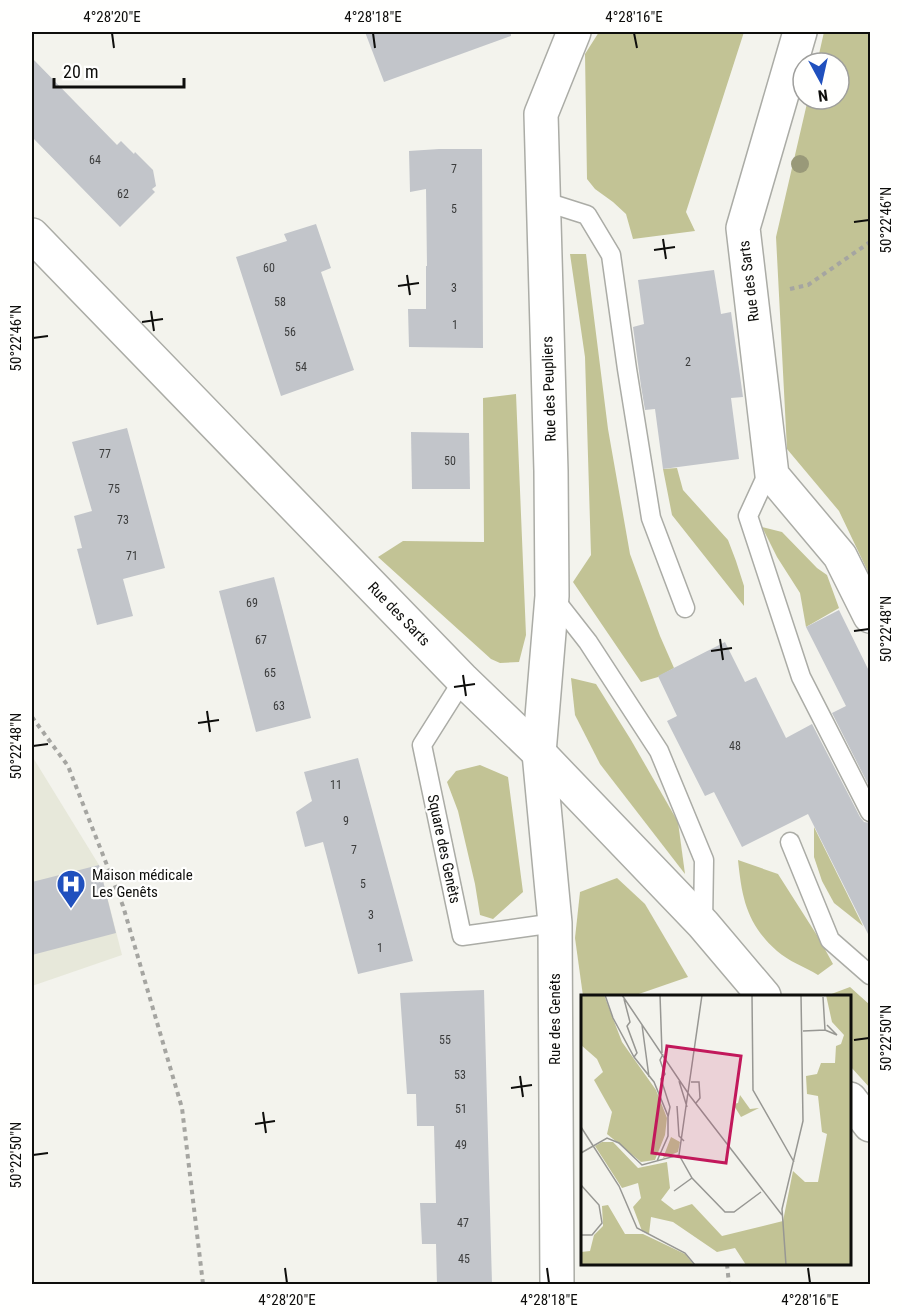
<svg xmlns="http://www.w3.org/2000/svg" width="902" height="1316" font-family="'Roboto Condensed',sans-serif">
<rect width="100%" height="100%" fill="#f3f3ed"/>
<path fill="#e7e8da" d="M32 756 99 865 122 955 32 986Z"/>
<g fill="#c2c395">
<path d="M599 32H746H744L686 212 695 231 633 239 626 214 613 202 595 189 587 179 585 54Z"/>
<path d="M824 32H870V576L839 511 787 449 776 237 808 99H839V63H817Z"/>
<path d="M570 254H586L608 429 630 554 660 636 674 668 658 677 641 682 573 582 591 555 585 357Z"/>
<path d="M516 394 526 635 519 662 500 663 491 659 378 557 403 541 484 542 483 398Z"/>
<path d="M677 468 683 490 728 540 736 561 744 586V606L672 515 663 469Z"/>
<path d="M762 527 782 532 817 568 827 575 839 608 806 627 800 593 777 557Z"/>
<path d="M571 678 596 684 631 740 678 822 685 874 600 764 575 715Z"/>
<path d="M480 765 508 777 523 892 493 919 480 915 475 884 458 811 447 782 456 771Z"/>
<path d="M814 827 863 926 834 903 822 881 814 857Z"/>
<path d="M738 860 778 874 820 940 833 964 818 975C805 967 788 961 777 951 747 924 742 899 738 860Z"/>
<path d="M617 878 645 904 688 977 633 996H583L575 938 580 892Z"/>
<path d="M850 987 870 1005V1088L850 1066V996H826Z"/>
</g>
<g fill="#c2c5ca">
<path d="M365 32H511V36L384 82Z"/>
<path d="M32 58 117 145 121 141 134 154 135 152 153 170 156 186 152 189 155 192 120 227 32 137Z"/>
<path d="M439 149H482L483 348 409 347 408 309H426V266H427L426 189 410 192 409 151Z"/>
<path d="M316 224 331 268 321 272 354 370 281 396 236 257 287 241 284 234Z"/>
<path d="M714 270 721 314 731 312 743 397 731 398 739 459 663 469 655 409 645 410 641 386 633 327 644 324 638 280Z"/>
<path d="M127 428 165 568 123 579 133 616 97 625 77 549 82 548 74 516 92 511 72 442Z"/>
<path d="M411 432 469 433 470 489H412Z"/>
<path d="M274 577 311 718 256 732 219 591Z"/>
<path d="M839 610 870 673V788L832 713 846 706 806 627Z"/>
<path d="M725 642 745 682 756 677 786 738 812 724 860 817 864 822 870 823V938L808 814 742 847 714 792 705 796 667 721 677 716 658 676Z"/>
<path d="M358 758 413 961 358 974 323 842 305 847 296 812 312 801 304 772Z"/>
<path d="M99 865 116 933 32 955V882Z"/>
<path d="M484 990 492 1284H437L436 1244H422L420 1203H436L434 1126H417L416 1094H407L400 993Z"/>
</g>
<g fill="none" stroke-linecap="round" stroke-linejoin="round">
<g stroke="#abaca6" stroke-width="21">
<g id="lane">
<path d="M543 201 587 215 611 255 627 369 651 518 685 608"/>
<path d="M771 466 748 516 801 677 870 812"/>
<path d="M552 596 588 642 659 751 704 860 703 924"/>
<path d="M463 680 422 745 462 936 555 923"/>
<path d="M790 842 830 940 870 975"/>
</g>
</g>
<g stroke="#abaca6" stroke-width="36">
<g id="street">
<path d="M800 32 743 228 772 475 840 556 870 616"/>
<path d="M32 235 463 680 539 753 703 924 764 996"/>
<path d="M850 1099 870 1125"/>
<path d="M557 1284 555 923 539 753 552 596 551 471 541 114 574 32"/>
</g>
</g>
<g stroke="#a5a5a1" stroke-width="4" stroke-dasharray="4.5 4.5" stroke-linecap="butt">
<path d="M790 289 808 285 870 242"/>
<path d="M32 717 68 766 123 906 182 1108 203 1284"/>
<path d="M727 1264 729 1284"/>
</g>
<use href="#lane" stroke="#fff" stroke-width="18"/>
<use href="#street" stroke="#fff" stroke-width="33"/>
</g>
<circle fill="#999979" cx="800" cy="164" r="9"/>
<path fill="none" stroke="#0e0e0c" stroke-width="2" d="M112 33 114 48M373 33 375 48M634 33 637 48M854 222 869 220M663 239 666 259M654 250 675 247M407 275 410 295M398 286 419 283M151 311 154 331M142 322 163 319M33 338 48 336M854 631 869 629M720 639 723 660M711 651 732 648M463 675 466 696M454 687 475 684M207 711 210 732M198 723 219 720M33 746 48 744M854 1040 869 1038M520 1076 523 1097M511 1088 532 1085M263 1112 266 1133M255 1124 275 1121M33 1155 48 1153M285 1268 287 1283M547 1268 549 1283M808 1268 810 1283"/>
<defs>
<g id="hospital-pin" transform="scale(1.5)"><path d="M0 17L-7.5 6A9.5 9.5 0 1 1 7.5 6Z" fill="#2050be" stroke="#fffffe"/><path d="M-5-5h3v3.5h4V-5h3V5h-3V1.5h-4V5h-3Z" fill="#fff"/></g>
</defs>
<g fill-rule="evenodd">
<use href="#hospital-pin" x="71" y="884"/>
</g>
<g text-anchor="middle" stroke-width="4.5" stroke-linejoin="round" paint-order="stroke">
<g font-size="12" fill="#3b3c3c">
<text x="95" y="164">64</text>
<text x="454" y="173">7</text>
<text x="123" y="198">62</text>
<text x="454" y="213">5</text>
<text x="269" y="272">60</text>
<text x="454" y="292">3</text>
<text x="280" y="306">58</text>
<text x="455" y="329">1</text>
<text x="290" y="336">56</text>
<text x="688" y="366">2</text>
<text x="301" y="371">54</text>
<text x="105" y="458">77</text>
<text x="450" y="465">50</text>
<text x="114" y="493">75</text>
<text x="123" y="524">73</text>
<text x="132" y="560">71</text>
<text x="252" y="607">69</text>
<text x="261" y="644">67</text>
<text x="270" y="677">65</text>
<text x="279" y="710">63</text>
<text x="735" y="750">48</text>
<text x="336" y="789">11</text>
<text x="346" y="825">9</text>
<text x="354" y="854">7</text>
<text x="363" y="888">5</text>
<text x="371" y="919">3</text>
<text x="380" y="952">1</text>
<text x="445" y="1044">55</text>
<text x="460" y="1079">53</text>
<text x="461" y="1113">51</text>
<text x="461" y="1149">49</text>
<text x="463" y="1227">47</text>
<text x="464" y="1263">45</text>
</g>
<g font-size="15" fill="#0e0e0c" stroke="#fffffe">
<text transform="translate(749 281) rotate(-97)" y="5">Rue des Sarts</text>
<text transform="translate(549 389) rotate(-92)" y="5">Rue des Peupliers</text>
<text transform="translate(399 614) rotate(46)" y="5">Rue des Sarts</text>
<text transform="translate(444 849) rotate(78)" y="5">Square des Genêts</text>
<text transform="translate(555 1019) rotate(-90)" y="5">Rue des Genêts</text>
</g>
<g font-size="15" fill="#0e0e0c" stroke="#fffffe" text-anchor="start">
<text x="92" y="880">Maison médicale<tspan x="92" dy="17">Les Genêts</tspan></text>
</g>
</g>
<g transform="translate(581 995)">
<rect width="270" height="270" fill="#f3f3ed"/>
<path d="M0 0H23L41 47 75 95 86 123 84 140 74 165 60 167 26 139 31 117 13 85 22 77 16 64 0 50ZM245 0H270V270H165L154 253 136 257 92 227 70 222 68 239 61 236 52 212 60 203 57 188 41 193 14 151 21 147H32L57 173 86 167 89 193 80 205 93 215 111 209 141 241 202 226 212 176 224 187H237L246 139 241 137 237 101 226 99 225 81 236 79 240 68H254L255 51 260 49 263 40 251 27ZM159 100 169 114 178 113 160 122 152 109 157 108ZM90 142 99 147 97 157 82 163ZM27 210 44 239H62L104 259 113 270H0V257L9 256 13 240 22 231 21 211Z" fill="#c2c395"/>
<path fill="none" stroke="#979793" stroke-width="1.5" d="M24 0 32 23 53 62 73 87 87 121V141L76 166M41 0 109 101 201 220M79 0 81 58M171 0 172 95 213 167M43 4 49 27 46 31 56 58 53 62M61 30 68 82M244 35 256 40 246 30M222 36 244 35 242 2M82 59 79 65 84 79 80 84 89 112 87 122M98 86 106 112M110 87H118L119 103 115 108M96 111 98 141 103 146M0 132 38 191 56 233 104 258 114 270M0 158 26 143 38 148 61 170 98 160 121 0M98 160 111 183 144 217H153L180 197M0 190 18 210 21 228 11 240H0M93 196 111 183M205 270 201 214 222 126 220 0"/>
<path fill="#c2185b" fill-opacity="0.15" stroke="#c2185b" stroke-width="3" d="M86 51 160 61 145 168 71 158Z"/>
<rect width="270" height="270" fill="none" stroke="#0e0e0c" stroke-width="3"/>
</g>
<rect width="902" height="1316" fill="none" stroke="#fffffe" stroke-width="66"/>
<g transform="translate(821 81) rotate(172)"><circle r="28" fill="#fffffe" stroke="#9f9f9d" stroke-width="1.5"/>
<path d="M0-4.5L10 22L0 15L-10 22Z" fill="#2050be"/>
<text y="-9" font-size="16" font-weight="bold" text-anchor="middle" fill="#0e0e0c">N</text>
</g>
<path d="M54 78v9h130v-9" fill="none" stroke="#0e0e0c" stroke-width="3"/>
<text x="63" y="78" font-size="18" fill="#0e0e0c" stroke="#fffffe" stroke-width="4.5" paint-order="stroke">20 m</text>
<rect x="33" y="33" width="836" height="1250" fill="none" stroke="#0e0e0c" stroke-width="2"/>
<g font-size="15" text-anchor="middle" fill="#0e0e0c">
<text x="112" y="22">4°28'20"E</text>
<text x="373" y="22">4°28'18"E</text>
<text x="634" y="22">4°28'16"E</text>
<text transform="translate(886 220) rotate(-90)" y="5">50°22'46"N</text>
<text transform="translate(16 338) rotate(-90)" y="5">50°22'46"N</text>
<text transform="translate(886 629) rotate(-90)" y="5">50°22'48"N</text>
<text transform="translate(16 746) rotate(-90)" y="5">50°22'48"N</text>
<text transform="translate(886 1038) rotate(-90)" y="5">50°22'50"N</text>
<text transform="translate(16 1155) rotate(-90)" y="5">50°22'50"N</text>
<text x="287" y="1305">4°28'20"E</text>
<text x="549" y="1305">4°28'18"E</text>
<text x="810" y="1305">4°28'16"E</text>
</g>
</svg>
